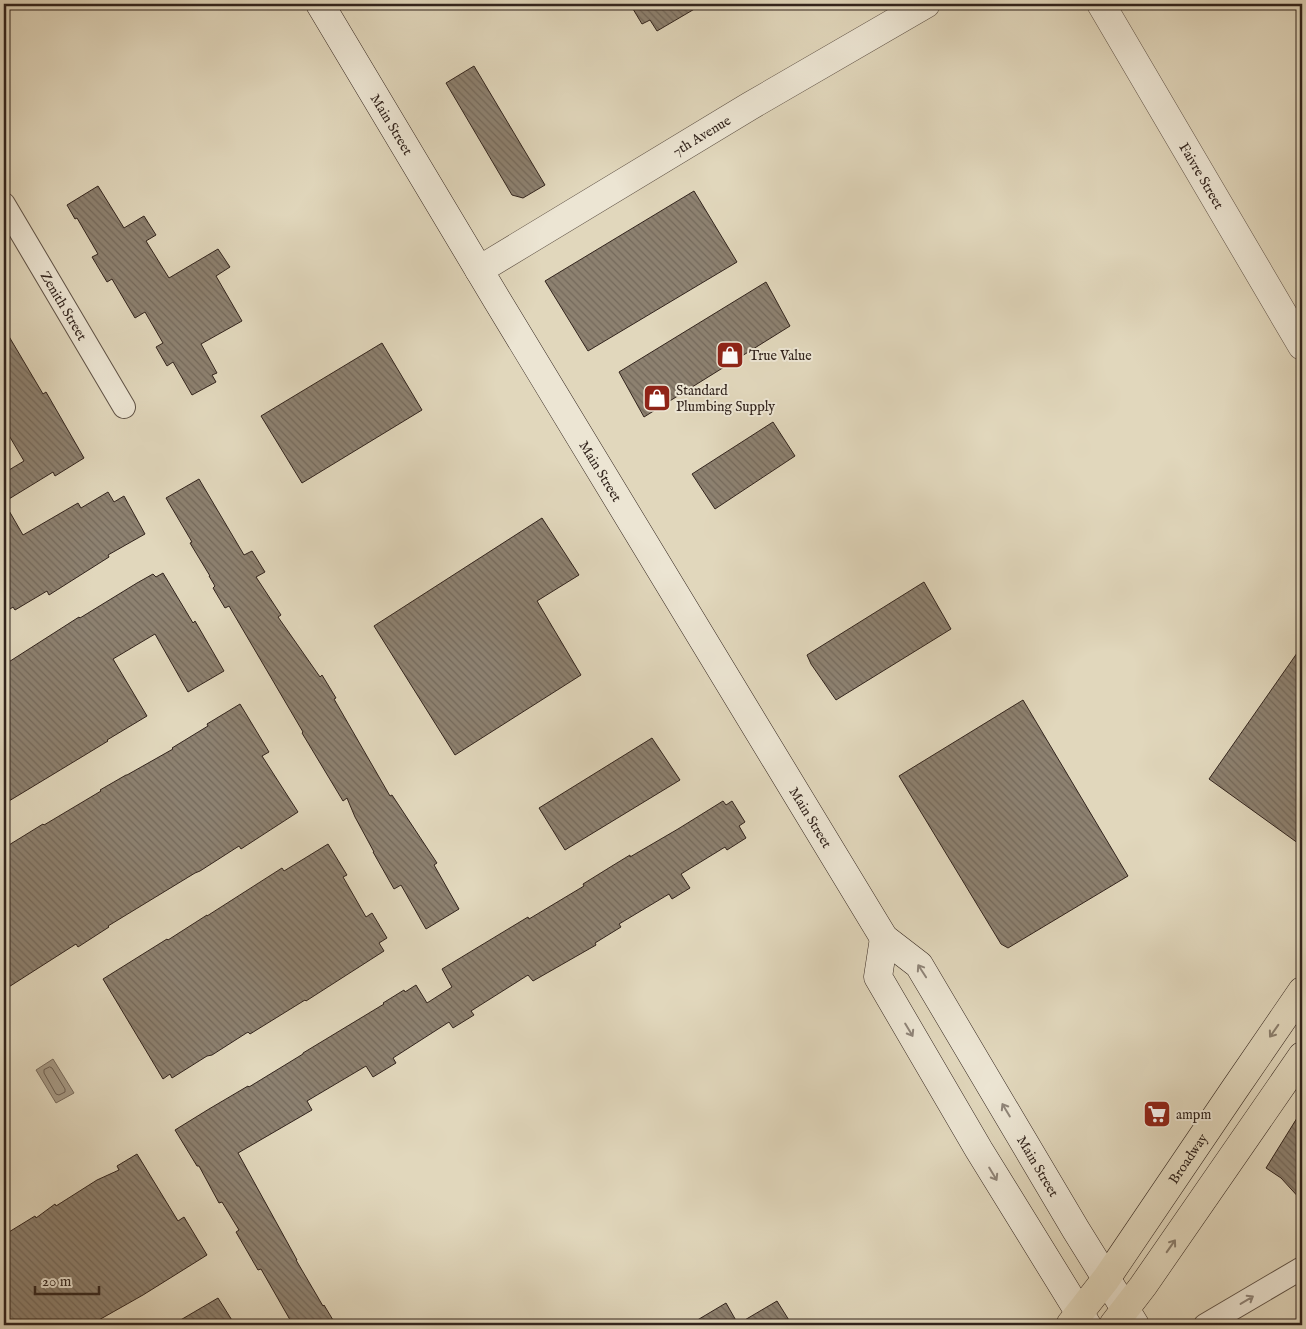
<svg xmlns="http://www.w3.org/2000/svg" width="1306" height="1329" font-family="'IM FELL English',serif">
<defs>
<pattern id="building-back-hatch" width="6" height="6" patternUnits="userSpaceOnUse" patternTransform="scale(1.25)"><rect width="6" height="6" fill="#8d8170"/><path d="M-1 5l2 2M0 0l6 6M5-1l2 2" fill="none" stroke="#74695b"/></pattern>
</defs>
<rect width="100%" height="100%" fill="#e1d7bc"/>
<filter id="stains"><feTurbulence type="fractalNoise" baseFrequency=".004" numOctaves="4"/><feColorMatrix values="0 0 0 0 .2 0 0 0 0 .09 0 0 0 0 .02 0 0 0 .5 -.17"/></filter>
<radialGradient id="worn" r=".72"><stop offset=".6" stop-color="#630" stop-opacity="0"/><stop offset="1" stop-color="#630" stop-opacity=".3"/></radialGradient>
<path fill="#a69a86" stroke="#786b5c" d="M53 1059 74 1093 56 1103 36 1070Z"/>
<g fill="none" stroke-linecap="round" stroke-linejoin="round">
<path stroke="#6c5f52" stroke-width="1" d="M50 1067 52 1068 65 1089V1092L59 1095 56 1094 44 1073V1070Z"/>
</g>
<g fill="url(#building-back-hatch)" stroke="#32241d">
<path d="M630 4H703L657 31 650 20 642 24Z"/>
<path d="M474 66 545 185 523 198 512 195 446 83Z"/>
<path d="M98 186 124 228 144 216 156 235 146 241 169 278 218 249 230 267 216 276 242 321 201 344 217 373 212 375 216 382 192 395 173 362 167 366 156 347 163 343 145 312 135 318 112 279 107 282 92 257 98 254 77 218 75 219 67 205Z"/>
<path d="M694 191 737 262 588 351 545 281Z"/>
<path d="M766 282 790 326 644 417 619 372Z"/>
<path d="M4 328 43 394 46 392 84 458 55 476 53 472 4 502 23 535 78 503 81 508 108 492 114 502 124 496 145 534 108 555 109 557 49 595 47 591 15 610 13 607 4 613V473L24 461 4 427Z"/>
<path d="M382 343 422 410 302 483 261 416Z"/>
<path d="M773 422 795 456 715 509 692 474Z"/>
<path d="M199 479 244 555 252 551 265 572 256 577 281 615 278 617 320 677 322 675 336 698 334 699 390 796 392 795 437 863 434 865 459 909 426 929 401 885 394 889 373 852H374L355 817 347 798 343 801 302 733 303 732 283 698 229 606 225 608 213 588 215 586 209 576H210L190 543 192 542 166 498Z"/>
<path d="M542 518 579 575 537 601 581 675 455 755 374 626Z"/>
<path d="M163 573 193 623 195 621 224 671 188 692 155 634 113 659 147 716 107 740 108 741 80 758 4 804V665L79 617 80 618 137 583 153 574 156 577Z"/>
<path d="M924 582 951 629 836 700 811 664 807 655Z"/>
<path d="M1302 646V846L1209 779Z"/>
<path d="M1023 700 1128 876 1008 948 1001 944 899 776Z"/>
<path d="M240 704 269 752 262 756 298 812 241 849 239 846 200 871 195 873 108 926 109 927 78 947 76 944 4 990V848L43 824 44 825 101 791 100 790 126 775H127L173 749 172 748 208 726 207 724Z"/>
<path d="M652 738 680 780 565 850 539 808Z"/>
<path d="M723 801 726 805 732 801 745 822 739 826 746 838 727 850 725 847 681 874 690 888 672 899 669 894 619 924 621 927 595 943 596 945 533 981 528 975 471 1011 474 1015 453 1028 449 1022 393 1058 396 1063 373 1077 366 1066 307 1101 312 1110 238 1153 297 1260H296L323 1306 324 1305 336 1325H293L261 1269 258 1270 236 1232 239 1230 222 1202 219 1203 199 1166H197L175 1130 209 1109 248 1086 249 1087 303 1054V1053L384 1004 383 1003 404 990 405 992 416 985 427 1003 452 987 442 969 528 917 529 919 584 886 583 884 612 866 630 855V857L678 829Z"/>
<path d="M328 844 347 875 343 877 366 917 372 913 387 938 379 943 384 951 306 1001 305 1000 250 1034 248 1032 212 1055 207 1056 172 1078 170 1074 163 1079 103 979 167 939 168 940 207 915V916L282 868 284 871Z"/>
<path d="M1302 1110V1201L1281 1178 1266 1168Z"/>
<path d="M137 1154 178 1221 184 1217 207 1255 143 1295 90 1325H4V1235L35 1216 36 1218 55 1204 56 1206 97 1180 119 1170 117 1166Z"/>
<path d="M218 1298 235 1325H172Z"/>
<path d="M777 1301 792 1325H689L726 1303 738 1324Z"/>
</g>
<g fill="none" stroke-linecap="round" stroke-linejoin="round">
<g stroke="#5e5145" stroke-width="24">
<g id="minor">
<path id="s1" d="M4 204 124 407"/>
<path d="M1205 1325 1302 1268"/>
</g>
</g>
<g stroke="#5e5145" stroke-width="29">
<g id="tertiary">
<path id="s2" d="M1101 4 1302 346"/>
<path id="s3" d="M479 270 750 106 926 4"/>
</g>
</g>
<g stroke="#32241d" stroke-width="29">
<g id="secondary">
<path id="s4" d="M320 4 497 300 884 938 919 965 1076 1230 1135 1325"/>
<path d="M884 938 878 977 979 1150 1087 1325"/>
</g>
</g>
<g stroke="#32241d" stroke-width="29">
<g id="primary">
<path id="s5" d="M1070 1325 1106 1279 1234 1090 1302 991"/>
<path d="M1113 1325 1143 1286 1302 1056"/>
</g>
</g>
<use href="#minor" stroke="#ece5d3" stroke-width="22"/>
<use href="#tertiary" stroke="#ece5d3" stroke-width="28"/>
<use href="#secondary" stroke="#ece5d3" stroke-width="28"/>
<use href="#primary" stroke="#e1d7bc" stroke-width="28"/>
</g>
<defs><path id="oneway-shaft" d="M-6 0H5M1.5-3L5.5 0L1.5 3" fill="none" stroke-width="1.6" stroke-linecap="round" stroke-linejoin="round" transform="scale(1.25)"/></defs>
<g stroke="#8f8478">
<use href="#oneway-shaft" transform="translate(922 971) rotate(-123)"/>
<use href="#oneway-shaft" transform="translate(909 1030) rotate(59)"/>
<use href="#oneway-shaft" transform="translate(1006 1110) rotate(-121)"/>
<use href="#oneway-shaft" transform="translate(993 1174) rotate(59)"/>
<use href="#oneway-shaft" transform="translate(1247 1300) rotate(-31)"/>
</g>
<g stroke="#8a7e6c">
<use href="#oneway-shaft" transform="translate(1274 1031) rotate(125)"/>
<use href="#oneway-shaft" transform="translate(1171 1246) rotate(-55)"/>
</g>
<defs>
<g id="shop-square" transform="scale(1.4375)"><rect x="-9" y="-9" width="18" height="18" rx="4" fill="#8f2418" stroke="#ece5d3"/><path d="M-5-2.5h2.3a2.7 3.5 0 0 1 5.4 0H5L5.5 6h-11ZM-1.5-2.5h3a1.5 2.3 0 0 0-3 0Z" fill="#fff"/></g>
<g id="supermarket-square" transform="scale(1.4375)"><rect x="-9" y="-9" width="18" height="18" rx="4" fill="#8f2418" stroke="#ece5d3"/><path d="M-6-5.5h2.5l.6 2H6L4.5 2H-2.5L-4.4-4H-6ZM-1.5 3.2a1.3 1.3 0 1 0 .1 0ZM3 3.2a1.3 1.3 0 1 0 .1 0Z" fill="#fff"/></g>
</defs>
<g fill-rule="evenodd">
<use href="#shop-square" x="730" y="355"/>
<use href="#shop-square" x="657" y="398"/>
<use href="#supermarket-square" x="1157" y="1114"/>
</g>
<g text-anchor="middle" stroke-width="4" stroke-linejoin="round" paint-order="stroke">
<g font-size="14" fill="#32241d" stroke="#ece5d3">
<text dy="5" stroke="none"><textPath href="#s4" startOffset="140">Main Street</textPath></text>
<text dy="5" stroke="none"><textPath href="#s3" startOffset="260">7th Avenue</textPath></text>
<text dy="5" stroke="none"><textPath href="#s2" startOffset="199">Faivre Street</textPath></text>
<text dy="5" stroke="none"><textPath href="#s1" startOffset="118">Zenith Street</textPath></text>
<text dy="5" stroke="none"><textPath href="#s4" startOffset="545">Main Street</textPath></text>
<text dy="5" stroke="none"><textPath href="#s4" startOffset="950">Main Street</textPath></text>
<text dy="5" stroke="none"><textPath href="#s5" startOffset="204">Broadway</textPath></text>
<text dy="5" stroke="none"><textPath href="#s4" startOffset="1369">Main Street</textPath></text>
</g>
<g font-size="14" fill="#32241d" stroke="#ece5d3" text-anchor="start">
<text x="749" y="360">True Value</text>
<text x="676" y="395">Standard<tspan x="676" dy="16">Plumbing Supply</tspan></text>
<text x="1176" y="1119">ampm</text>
</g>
</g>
<rect width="1306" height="1329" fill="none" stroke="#e1d7bc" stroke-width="20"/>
<rect x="5" y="5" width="1296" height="1319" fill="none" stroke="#32241d" stroke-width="2.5"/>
<rect x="10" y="10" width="1286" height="1309" fill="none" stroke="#32241d"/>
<path d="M35 1286v8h64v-8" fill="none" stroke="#32241d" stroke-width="2.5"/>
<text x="42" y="1286" font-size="15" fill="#32241d" stroke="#ece5d3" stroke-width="4" paint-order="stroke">20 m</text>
<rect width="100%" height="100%" filter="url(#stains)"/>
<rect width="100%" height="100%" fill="url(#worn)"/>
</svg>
